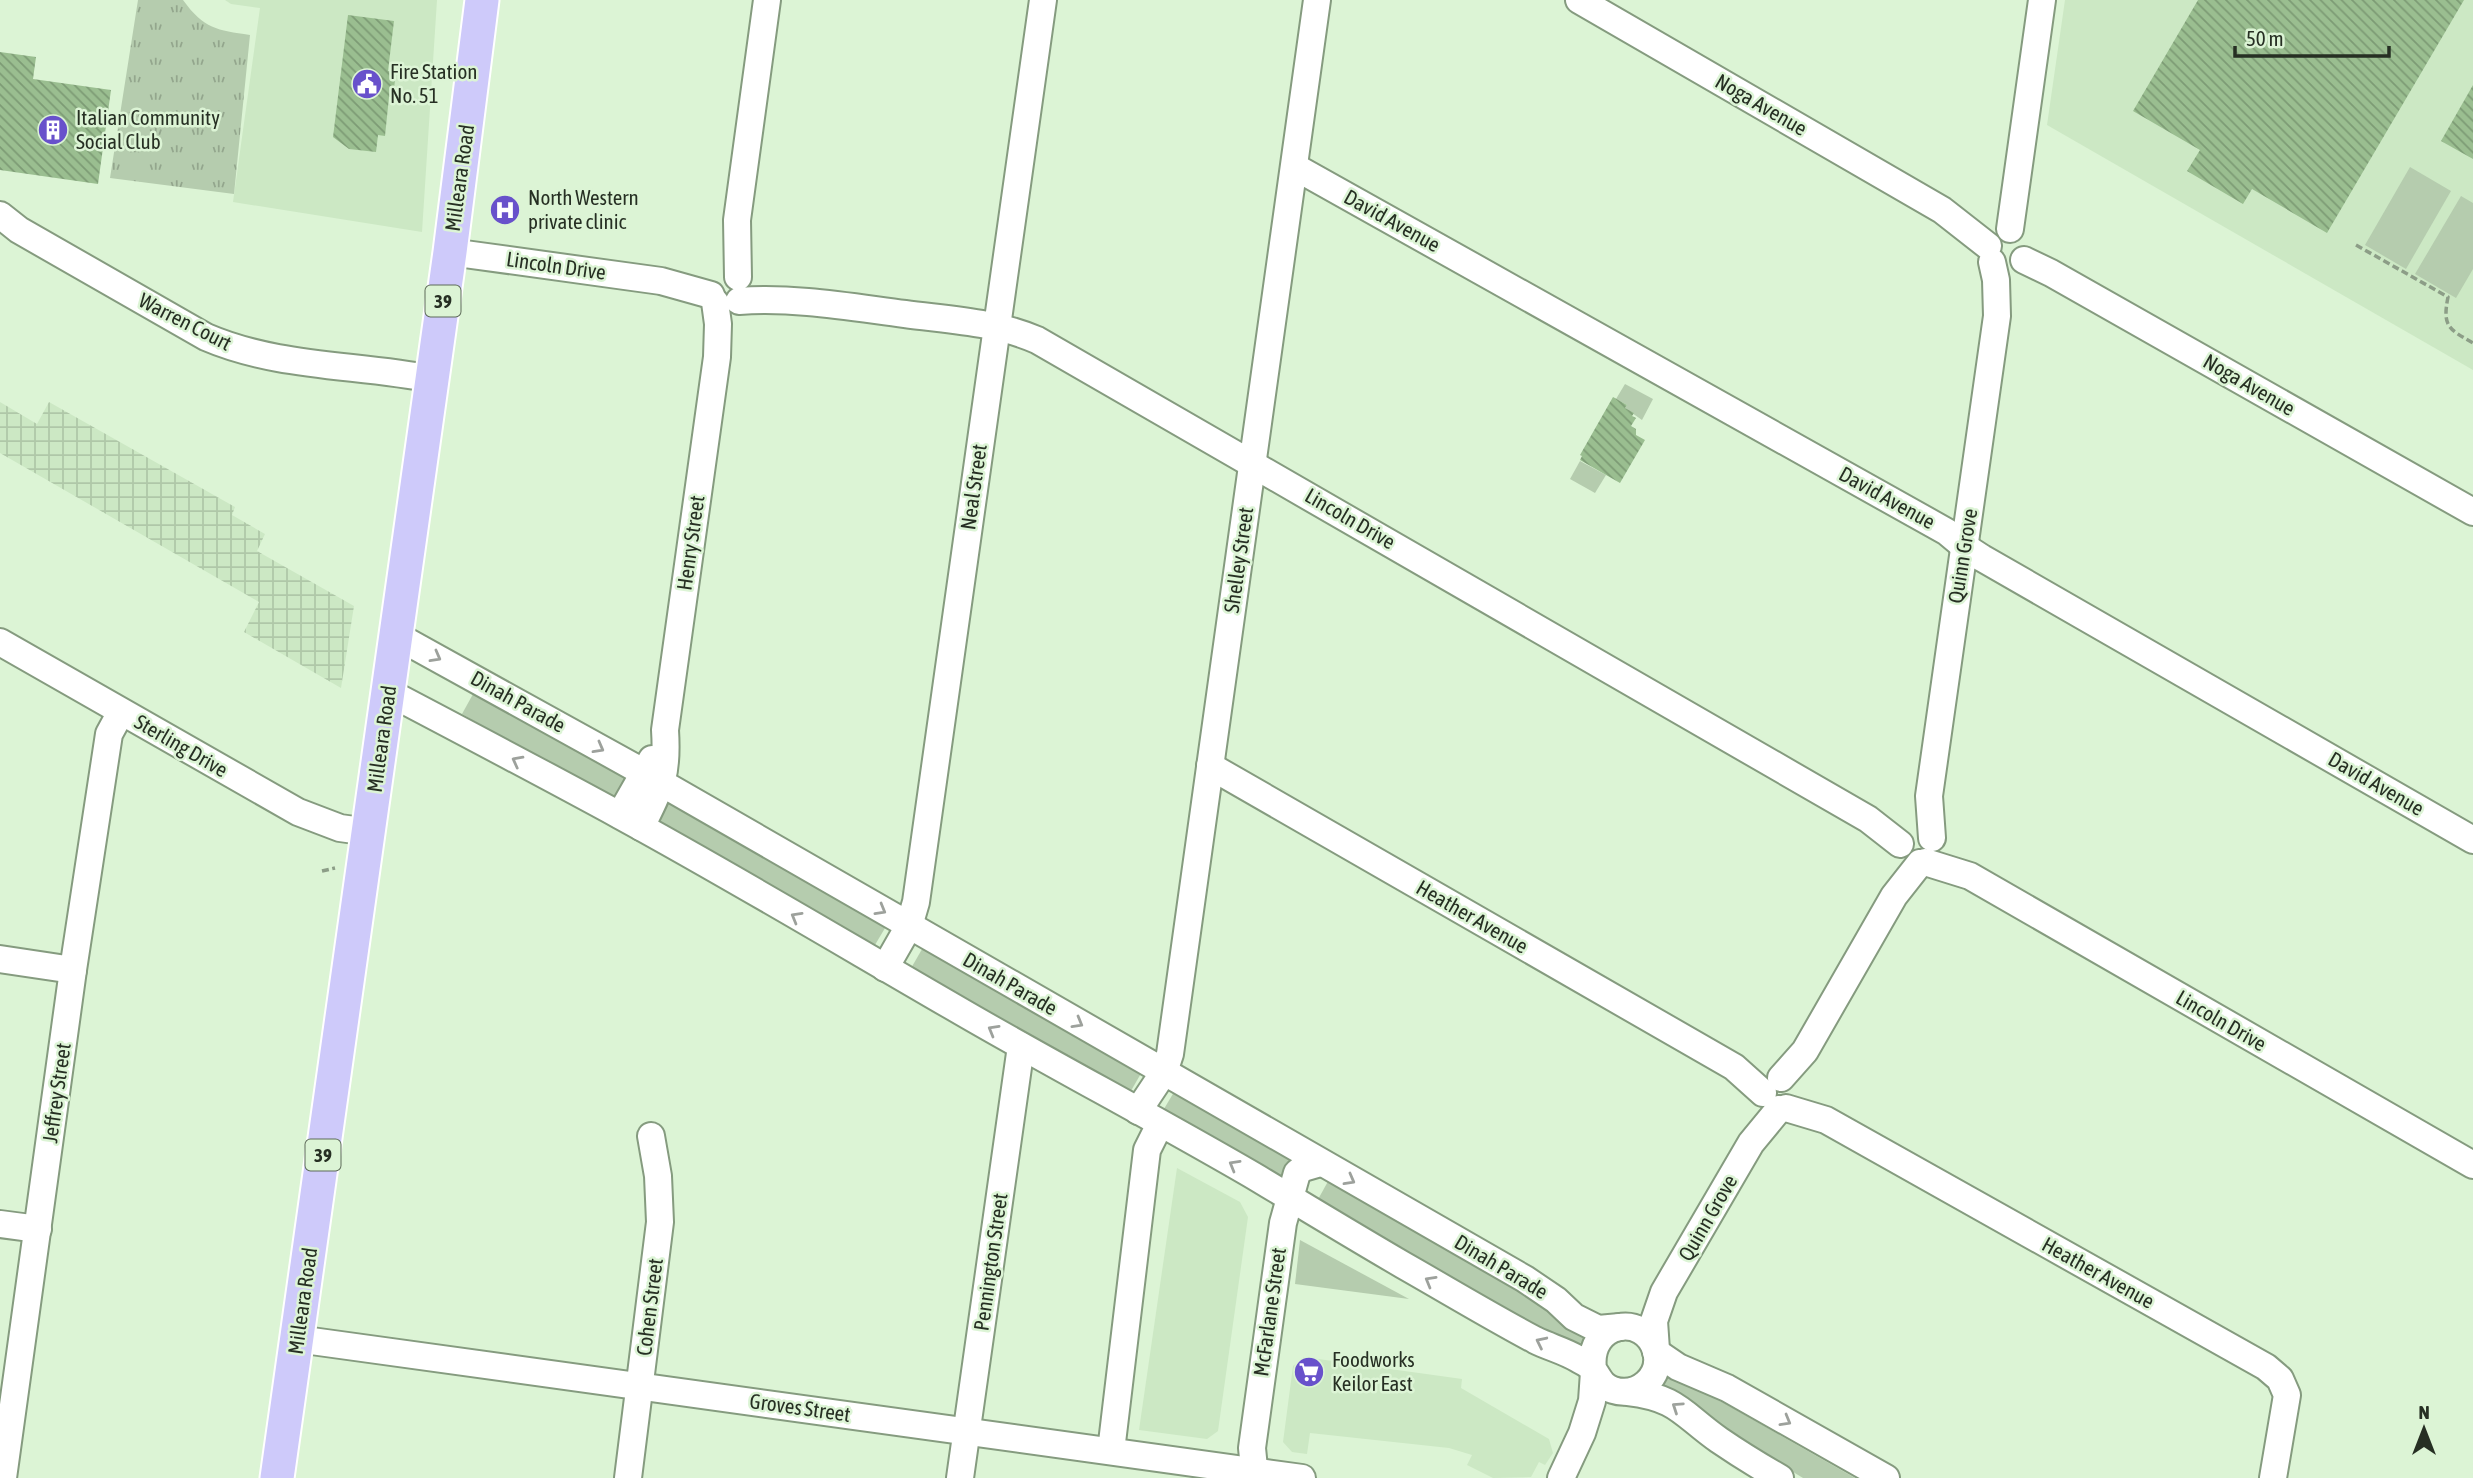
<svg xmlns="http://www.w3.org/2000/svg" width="2473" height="1478" font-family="'Asap Condensed',sans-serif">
<defs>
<pattern id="industrial-grid" width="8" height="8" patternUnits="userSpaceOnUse" patternTransform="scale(1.75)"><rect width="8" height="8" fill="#cce8c4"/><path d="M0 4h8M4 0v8" fill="none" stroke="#afc7a8"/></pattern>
<pattern id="park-tufts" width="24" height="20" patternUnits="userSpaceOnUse" patternTransform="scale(1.75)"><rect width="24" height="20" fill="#b5ccae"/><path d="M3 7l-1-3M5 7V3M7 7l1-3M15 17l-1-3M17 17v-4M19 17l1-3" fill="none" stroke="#93a68d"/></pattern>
<pattern id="building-back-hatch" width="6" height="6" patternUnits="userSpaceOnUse" patternTransform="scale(1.75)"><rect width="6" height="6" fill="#9abe90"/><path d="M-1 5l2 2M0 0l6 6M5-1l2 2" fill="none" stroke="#7d9b75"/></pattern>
</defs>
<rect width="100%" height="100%" fill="#dcf4d5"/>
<g fill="#cce8c4">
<path d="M225 0H437L422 232 233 202 260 8 231 4Z"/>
<path d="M2065 0H2473V370L2047 125Z"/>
<path d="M1177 1168 1240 1202 1248 1217 1218 1431 1207 1439 1139 1430Z"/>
<path d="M1304 1357 1462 1379 1461 1388 1549 1439 1553 1453 1545 1465 1539 1462 1531 1477 1493 1478 1467 1465 1472 1455 1449 1448 1310 1433 1307 1454 1292 1452 1283 1442 1293 1366Z"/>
</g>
<path fill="url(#industrial-grid)" d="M0 402 37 424 49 402 235 507 232 515 265 534 257 551 354 606 341 688 244 632 259 602 0 453Z"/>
<g fill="#b5ccae">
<path d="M2410 167 2451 191 2406 269 2365 245Z"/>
<path d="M2461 196 2473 203V269L2456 298 2415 274Z"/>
<path d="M1625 384 1653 399 1642 420 1625 408 1627 405 1616 399Z"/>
<path d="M1580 461 1606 475 1595 493 1570 479Z"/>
<path d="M478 685 632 774 616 802 462 714Z"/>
<path d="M672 797 888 923 872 950 656 823Z"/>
<path d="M925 944 1143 1070 1128 1096 910 970Z"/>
<path d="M1177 1087 1298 1159 1282 1186 1161 1114Z"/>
<path d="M1331 1176 1495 1271 1593 1336 1584 1353 1559 1343 1316 1203Z"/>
<path d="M1300 1240 1409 1299 1295 1284Z"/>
<path d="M1668 1371 1855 1478H1803L1654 1387Z"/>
</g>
<path fill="url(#park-tufts)" d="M138 0H183C204 29 217 30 250 35L234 194 110 178Z"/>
<g fill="url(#building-back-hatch)">
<path d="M2198 0H2464L2327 233 2252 189 2243 204 2187 171 2200 150 2133 111Z"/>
<path d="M348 15 394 21 388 71 396 72 393 97H389L385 136 378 135 376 152 349 149 333 137Z"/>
<path d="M0 52 36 57 33 79 111 90 98 184 0 170Z"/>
<path d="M2473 85V159L2441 141Z"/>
<path d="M1613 397 1627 405 1625 408 1634 413 1632 416 1636 418 1631 426 1636 429V435L1645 440 1620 483 1580 460 1582 456 1580 455Z"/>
</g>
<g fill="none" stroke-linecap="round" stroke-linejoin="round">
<g stroke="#859b7f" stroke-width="30">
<g id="minor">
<path d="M1579 0 1942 210 1988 246"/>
<path d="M1295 167 1947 532 1965 547 1982 558 2473 840"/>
<path d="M0 215 19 230 206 337C278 368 357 364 432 379"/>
<path d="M2010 229 2042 0"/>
<path d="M450 252 661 281 711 295"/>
<path d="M2024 260 2051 273 2473 512"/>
<path d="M738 277 737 220 767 0"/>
<path d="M739 301C795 297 850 307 905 314 950 320 996 322 1037 340L1868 819 1900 844"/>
<path d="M397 636 632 766 1525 1279 1556 1300 1574 1317 1598 1329 1620 1327"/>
<path d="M0 642 298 812 340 828 369 832"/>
<path d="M388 692C466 733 544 774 621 816 740 881 856 951 974 1019 1068 1073 1165 1124 1259 1179 1307 1208 1355 1237 1403 1265 1447 1290 1490 1316 1535 1340 1549 1347 1565 1351 1578 1359 1583 1362 1588 1364 1592 1368 1599 1377 1601 1386 1613 1390 1637 1398 1663 1377 1656 1351 1645 1312 1587 1321 1593 1369"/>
<path d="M1210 766 1734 1067 1763 1093"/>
<path d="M620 815 652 759"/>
<path d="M641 827C661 787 668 776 665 730L717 357 718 324 715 302"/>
<path d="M1932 838 1929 796 1997 316 1996 280 1992 262"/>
<path d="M1925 862 1970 876 2473 1165"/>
<path d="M0 959 73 970"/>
<path d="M885 968 909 926 916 902 1043 0"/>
<path d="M1781 1078 1805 1051 1894 896 1920 863"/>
<path d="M1786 1108 1826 1120 2266 1367 2280 1379 2287 1395 2273 1478"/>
<path d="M1138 1111 1164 1072 1170 1054 1317 0"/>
<path d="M0 1224 38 1229"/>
<path d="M297 1339 1302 1478"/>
<path d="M1656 1350 1654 1321 1664 1292 1751 1143 1779 1109"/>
<path d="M1656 1352 1678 1367 1727 1388 1886 1478"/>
<path d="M1628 1392C1678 1398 1681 1413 1719 1440 1738 1453 1759 1466 1780 1478"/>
<path d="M1111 1451 1147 1150 1160 1124"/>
<path d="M3 1478 73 970 109 734 121 712"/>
<path d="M628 1478 660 1222 658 1176 651 1136"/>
<path d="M960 1478 1021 1046"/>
<path d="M1255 1478 1252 1448 1283 1223 1297 1173 1303 1168 1320 1163"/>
<path d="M1561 1478 1582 1433 1592 1401 1594 1372"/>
</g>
</g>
<g stroke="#fff" stroke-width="37">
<path id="major" d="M277 1478 450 252 482 0"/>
</g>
<g stroke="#8c9d87" stroke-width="3.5" stroke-dasharray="7 3.5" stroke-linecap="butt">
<path d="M2356 245 2448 297C2442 327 2449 329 2473 343"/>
<path d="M322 871 335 868"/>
</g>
<use href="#minor" stroke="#fff" stroke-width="26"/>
<use href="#major" stroke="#cecafa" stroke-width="33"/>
</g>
<defs><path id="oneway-chevron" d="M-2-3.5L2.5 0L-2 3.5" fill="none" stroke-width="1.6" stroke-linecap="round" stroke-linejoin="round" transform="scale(1.75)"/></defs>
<g stroke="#9da19c">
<use href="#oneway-chevron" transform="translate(436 657) rotate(29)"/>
<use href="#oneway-chevron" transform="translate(599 748) rotate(29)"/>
<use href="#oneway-chevron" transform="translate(517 761) rotate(-152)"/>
<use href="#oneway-chevron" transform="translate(881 910) rotate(30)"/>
<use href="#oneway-chevron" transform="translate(796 917) rotate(-150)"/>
<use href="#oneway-chevron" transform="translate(1078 1023) rotate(30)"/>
<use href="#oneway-chevron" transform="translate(993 1030) rotate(-150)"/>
<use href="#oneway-chevron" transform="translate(1234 1165) rotate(-150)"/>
<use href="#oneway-chevron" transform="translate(1350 1180) rotate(29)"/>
<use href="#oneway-chevron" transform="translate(1430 1281) rotate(-150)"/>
<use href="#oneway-chevron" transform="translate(1541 1342) rotate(-154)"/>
<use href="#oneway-chevron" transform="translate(1677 1407) rotate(-146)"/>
<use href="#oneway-chevron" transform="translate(1786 1421) rotate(30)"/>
</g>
<defs>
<g id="civic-disc" transform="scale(1.575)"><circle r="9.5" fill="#6851cb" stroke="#dcf4d5"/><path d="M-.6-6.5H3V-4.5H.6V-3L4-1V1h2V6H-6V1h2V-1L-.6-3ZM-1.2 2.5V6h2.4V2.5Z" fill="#fff"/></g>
<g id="building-disc" transform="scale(1.575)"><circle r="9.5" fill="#6851cb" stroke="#dcf4d5"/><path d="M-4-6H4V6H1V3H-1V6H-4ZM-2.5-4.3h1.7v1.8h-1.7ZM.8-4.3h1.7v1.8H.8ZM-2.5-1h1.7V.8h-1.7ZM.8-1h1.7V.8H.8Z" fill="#fff"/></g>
<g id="hospital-disc" transform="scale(1.575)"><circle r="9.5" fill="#6851cb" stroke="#dcf4d5"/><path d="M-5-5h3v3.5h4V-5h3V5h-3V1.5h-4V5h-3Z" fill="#fff"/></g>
<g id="supermarket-disc" transform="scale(1.575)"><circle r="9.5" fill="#6851cb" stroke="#dcf4d5"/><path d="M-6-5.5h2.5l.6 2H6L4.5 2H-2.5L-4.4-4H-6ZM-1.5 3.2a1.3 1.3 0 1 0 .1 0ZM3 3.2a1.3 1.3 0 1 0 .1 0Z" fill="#fff"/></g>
</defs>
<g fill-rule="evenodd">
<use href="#civic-disc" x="367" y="84"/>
<use href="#building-disc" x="53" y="130"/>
<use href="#hospital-disc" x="505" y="210"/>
<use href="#supermarket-disc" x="1309" y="1372"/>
</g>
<g text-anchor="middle" stroke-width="5" stroke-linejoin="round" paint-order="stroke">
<g fill="#dcf4d5" stroke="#5d6a58" stroke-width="2">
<rect x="425.5" y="285.5" width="35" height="31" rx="5"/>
<rect x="305.5" y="1139.5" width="35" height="31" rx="5"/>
</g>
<g font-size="19" font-weight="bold" fill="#262f23">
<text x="443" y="308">39</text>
<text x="323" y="1162">39</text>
</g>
<g font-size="21" fill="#262f23" stroke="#dcf4d5" text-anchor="start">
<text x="390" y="79">Fire Station<tspan x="390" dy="24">No. 51</tspan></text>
<text x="76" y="125">Italian Community<tspan x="76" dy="24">Social Club</tspan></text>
<text x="528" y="205">North Western<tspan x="528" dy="24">private clinic</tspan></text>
<text x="1332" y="1367">Foodworks<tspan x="1332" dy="24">Keilor East</tspan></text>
</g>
<g font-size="21" fill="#262f23" stroke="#dcf4d5">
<text transform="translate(1761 105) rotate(30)" y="7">Noga Avenue</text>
<text transform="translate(460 178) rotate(-82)" y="7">Milleara Road</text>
<text transform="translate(1392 221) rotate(29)" y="7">David Avenue</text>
<text transform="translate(556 266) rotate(8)" y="7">Lincoln Drive</text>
<text transform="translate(185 322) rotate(27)" y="7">Warren Court</text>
<text transform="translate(2249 385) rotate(30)" y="7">Noga Avenue</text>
<text transform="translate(974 487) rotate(-82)" y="7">Neal Street</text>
<text transform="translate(1887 498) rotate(29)" y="7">David Avenue</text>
<text transform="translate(1350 519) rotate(30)" y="7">Lincoln Drive</text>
<text transform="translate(691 543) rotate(-82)" y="7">Henry Street</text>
<text transform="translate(1963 556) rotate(-81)" y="7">Quinn Grove</text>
<text transform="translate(1239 560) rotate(-82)" y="7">Shelley Street</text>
<text transform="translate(518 702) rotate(29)" y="7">Dinah Parade</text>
<text transform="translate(382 739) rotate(-82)" y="7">Milleara Road</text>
<text transform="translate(181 746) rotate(30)" y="7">Sterling Drive</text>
<text transform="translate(2376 784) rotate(30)" y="7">David Avenue</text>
<text transform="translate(1472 917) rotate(30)" y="7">Heather Avenue</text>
<text transform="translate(1010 984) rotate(30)" y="7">Dinah Parade</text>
<text transform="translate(2221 1021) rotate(30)" y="7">Lincoln Drive</text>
<text transform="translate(57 1093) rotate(-82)" y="7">Jeffrey Street</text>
<text transform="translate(1708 1218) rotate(-60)" y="7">Quinn Grove</text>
<text transform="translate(991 1262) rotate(-82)" y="7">Pennington Street</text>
<text transform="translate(1501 1267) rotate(31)" y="7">Dinah Parade</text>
<text transform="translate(2098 1273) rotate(29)" y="7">Heather Avenue</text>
<text transform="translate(303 1301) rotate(-82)" y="7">Milleara Road</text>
<text transform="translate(650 1307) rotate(-83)" y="7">Cohen Street</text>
<text transform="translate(1270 1312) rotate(-82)" y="7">McFarlane Street</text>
<text transform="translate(800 1408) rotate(8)" y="7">Groves Street</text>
</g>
</g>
<g transform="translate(2424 1429)" stroke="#dcf4d5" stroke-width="5" paint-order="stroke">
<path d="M0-5L12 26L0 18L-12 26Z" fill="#262f23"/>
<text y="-10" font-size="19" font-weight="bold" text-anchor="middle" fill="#262f23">N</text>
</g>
<path d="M2235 46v10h154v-10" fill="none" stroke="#262f23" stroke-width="3.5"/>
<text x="2246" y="46" font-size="21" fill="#262f23" stroke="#dcf4d5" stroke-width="5" paint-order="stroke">50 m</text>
</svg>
